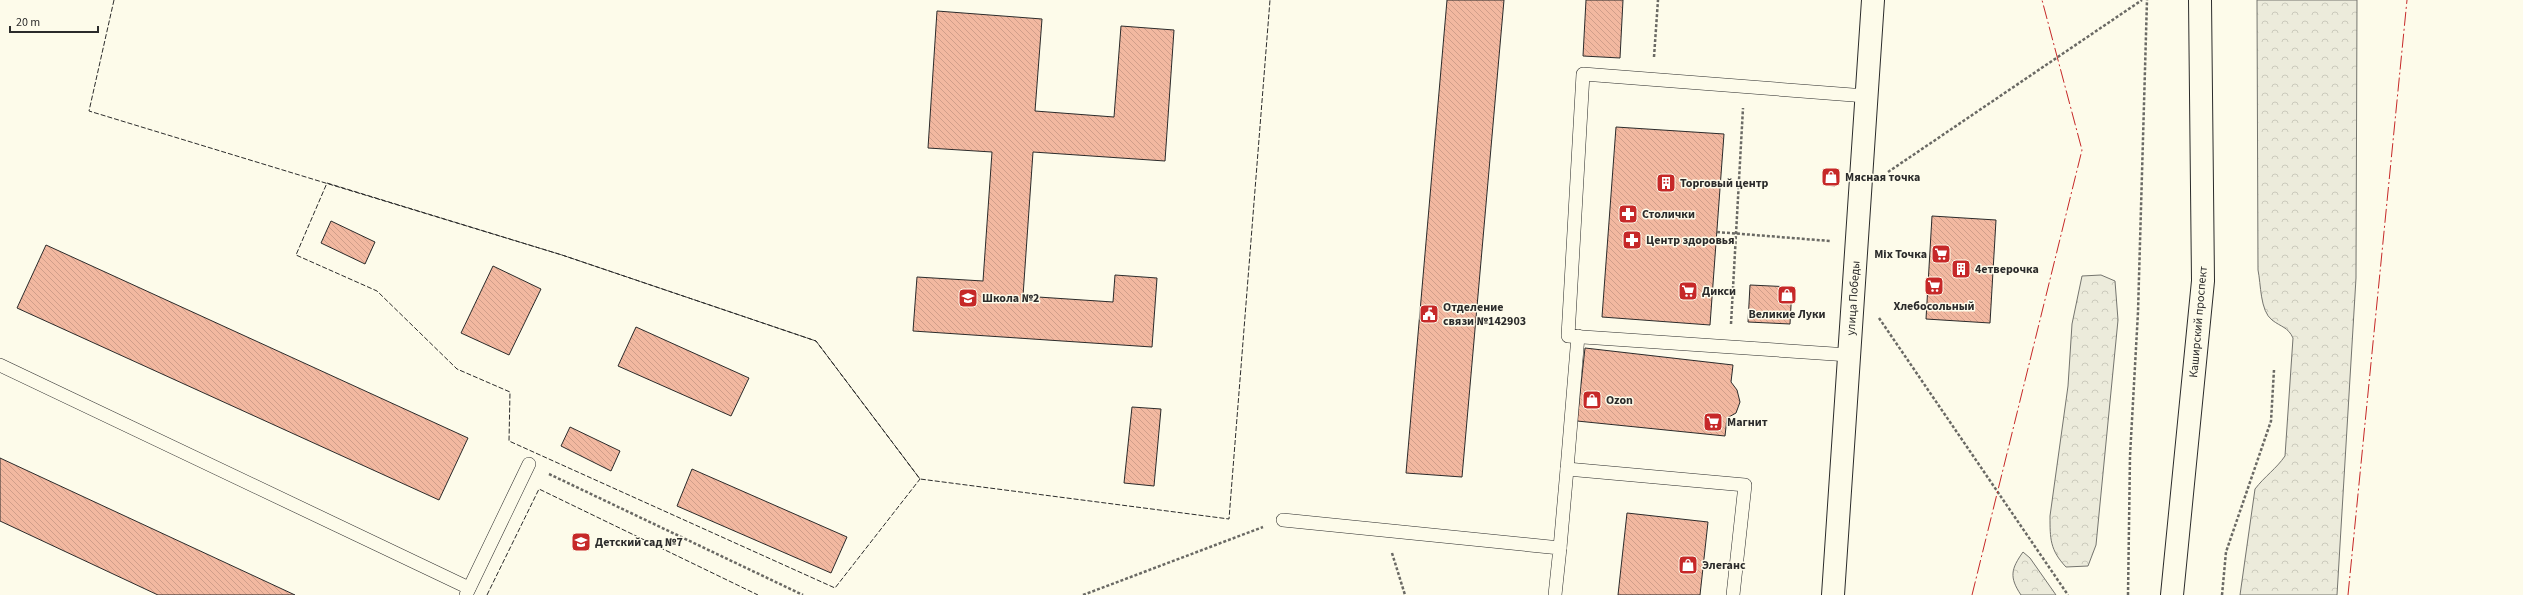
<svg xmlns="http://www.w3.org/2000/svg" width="2523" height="595" font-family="'Source Sans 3',sans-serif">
<defs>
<pattern id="forest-crowns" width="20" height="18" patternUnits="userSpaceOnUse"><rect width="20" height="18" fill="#ecebdb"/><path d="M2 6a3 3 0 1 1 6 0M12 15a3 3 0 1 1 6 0" fill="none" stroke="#cbcabc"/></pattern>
<pattern id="building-back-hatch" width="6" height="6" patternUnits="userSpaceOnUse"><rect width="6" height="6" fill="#f2b8a0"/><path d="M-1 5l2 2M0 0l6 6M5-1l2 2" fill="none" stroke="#d09e8a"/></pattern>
</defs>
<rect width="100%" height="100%" fill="#fdfbea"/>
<g fill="url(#forest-crowns)" stroke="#74746e">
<path d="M2257 0H2357L2356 278 2337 595H2240L2255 489C2265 476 2276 469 2285 456L2293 338C2288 327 2281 327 2272 320 2260 311 2261 284 2258 270Z"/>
<path d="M2101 275 2115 281 2118 320 2096 545 2088 566 2066 567C2050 550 2050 539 2050 516L2068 386 2072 324 2082 276Z"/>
<path d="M2023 552 2030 558 2056 595H2021C2009 577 2011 569 2023 552Z"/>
</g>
<g fill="url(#building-back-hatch)" stroke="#2b2b2b">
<path d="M1447 0H1504L1462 477 1406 473Z"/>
<path d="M1586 0H1623L1620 58 1583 56Z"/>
<path d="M937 11 1042 19 1035 111 1114 117 1121 26 1174 30 1165 161 1033 152 1023 296 1113 302 1115 275 1157 278 1152 347 913 331 917 277 983 281 992 152 928 148Z"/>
<path d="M1616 127 1724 134 1710 325 1602 317Z"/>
<path d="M1826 169H1837L1835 186 1825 185Z"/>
<path d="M1932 216 1996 220 1990 323 1926 319Z"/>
<path d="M331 221 375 242 365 264 321 243Z"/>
<path d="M46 245 468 438 439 500 17 308Z"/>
<path d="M493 266 541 289 509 355 461 333Z"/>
<path d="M1750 285 1792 287 1790 324 1748 322Z"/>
<path d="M636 327 749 378 731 416 618 366Z"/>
<path d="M1585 348 1733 365 1731 382 1737 390 1740 402 1736 413 1727 418 1725 436 1577 421Z"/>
<path d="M1132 407 1161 409 1154 486 1124 483Z"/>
<path d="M570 427 620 451 611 471 561 446Z"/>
<path d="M0 458 295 595H158L0 521Z"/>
<path d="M692 469 847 537 831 573 677 506Z"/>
<path d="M1627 513 1708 522 1700 595H1618Z"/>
</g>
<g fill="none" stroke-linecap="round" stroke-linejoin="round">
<g stroke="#2b2b2b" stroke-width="14">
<g id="lane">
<path d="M1849 355 1568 336 1583 74 1866 96"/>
<path d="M0 365 469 588"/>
<path d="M1567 469 1578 336"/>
<path d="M1283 520 1560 548 1555 595"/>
<path d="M1560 548 1567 469 1745 485 1733 595"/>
<path d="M466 595 529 464"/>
</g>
</g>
<g stroke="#2b2b2b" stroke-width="24">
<path id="street" d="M1833 595 1873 0"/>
</g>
<g stroke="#2b2b2b" stroke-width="24">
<path id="primary" d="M2172 595 2203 281 2200 0"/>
</g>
<g stroke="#6a6964" stroke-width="2.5" stroke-dasharray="3 2" stroke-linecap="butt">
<path d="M1654 57 1658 0"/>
<path d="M1888 172 2142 0"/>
<path d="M1717 232 1830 241"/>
<path d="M1879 318 2068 595"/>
<path d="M1731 324 1743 108"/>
<path d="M549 474 803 595"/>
<path d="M1392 553 1405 595"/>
<path d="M1083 595 1263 527"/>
<path d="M2128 595 2130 456 2138 312 2147 0"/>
<path d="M2222 595 2226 552 2271 421 2274 370"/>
</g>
<use href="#lane" stroke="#fdfbea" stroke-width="13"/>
<use href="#street" stroke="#fdfbea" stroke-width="22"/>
<use href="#primary" stroke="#fdfbea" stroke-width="22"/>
<g stroke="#2b2b2b" stroke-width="1" stroke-dasharray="5 2" stroke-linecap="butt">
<path d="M114 0 89 111 562 255 816 341 920 479 1229 519 1270 0"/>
<path d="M327 183 562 255 816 341 920 479 835 588 509 441 510 392 457 369 377 291 296 255Z"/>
<path d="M487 595 539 489 758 595"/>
</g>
<g stroke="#c62828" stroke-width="1" stroke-dasharray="14 3 2 3" stroke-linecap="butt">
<path d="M1972 595 2082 150 2042 0"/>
<path d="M2348 595 2407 0"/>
</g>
</g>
<defs>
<g id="shop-square" transform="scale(1)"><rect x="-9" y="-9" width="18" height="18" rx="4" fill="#c62828" stroke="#fdfbea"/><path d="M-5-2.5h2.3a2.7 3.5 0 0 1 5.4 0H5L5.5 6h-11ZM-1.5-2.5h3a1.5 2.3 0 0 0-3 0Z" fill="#fff"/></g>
<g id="building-square" transform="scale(1)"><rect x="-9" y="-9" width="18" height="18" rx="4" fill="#c62828" stroke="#fdfbea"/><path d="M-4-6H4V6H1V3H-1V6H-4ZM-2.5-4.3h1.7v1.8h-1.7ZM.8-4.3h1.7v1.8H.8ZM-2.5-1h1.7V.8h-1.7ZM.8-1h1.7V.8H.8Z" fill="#fff"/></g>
<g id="pharmacy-square" transform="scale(1)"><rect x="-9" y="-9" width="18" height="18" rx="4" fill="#c62828" stroke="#fdfbea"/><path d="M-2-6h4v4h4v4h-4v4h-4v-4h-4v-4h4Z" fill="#fff"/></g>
<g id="supermarket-square" transform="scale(1)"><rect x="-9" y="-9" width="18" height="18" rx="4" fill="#c62828" stroke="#fdfbea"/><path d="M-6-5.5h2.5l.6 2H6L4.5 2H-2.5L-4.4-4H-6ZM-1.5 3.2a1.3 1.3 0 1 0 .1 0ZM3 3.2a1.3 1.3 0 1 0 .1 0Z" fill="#fff"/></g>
<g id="school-square" transform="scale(1)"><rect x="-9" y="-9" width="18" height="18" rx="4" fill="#c62828" stroke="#fdfbea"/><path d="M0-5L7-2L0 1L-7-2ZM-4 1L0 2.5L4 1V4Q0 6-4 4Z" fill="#fff"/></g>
<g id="civic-square" transform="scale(1)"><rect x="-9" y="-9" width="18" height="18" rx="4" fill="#c62828" stroke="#fdfbea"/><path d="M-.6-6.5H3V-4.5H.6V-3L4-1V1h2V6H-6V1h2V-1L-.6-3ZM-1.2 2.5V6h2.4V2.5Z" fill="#fff"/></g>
</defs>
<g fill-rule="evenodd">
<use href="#shop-square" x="1831" y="177"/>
<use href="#building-square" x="1666" y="183"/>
<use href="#pharmacy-square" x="1628" y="214"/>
<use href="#pharmacy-square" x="1632" y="240"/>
<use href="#supermarket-square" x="1941" y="254"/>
<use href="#building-square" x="1961" y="269"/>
<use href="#supermarket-square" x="1934" y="286"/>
<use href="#supermarket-square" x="1688" y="291"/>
<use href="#shop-square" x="1787" y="295"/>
<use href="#school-square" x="968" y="298"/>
<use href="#civic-square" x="1429" y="314"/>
<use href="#shop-square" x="1592" y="400"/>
<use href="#supermarket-square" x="1713" y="422"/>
<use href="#school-square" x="581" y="542"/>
<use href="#shop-square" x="1688" y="565"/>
</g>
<g text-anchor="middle" stroke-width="3" stroke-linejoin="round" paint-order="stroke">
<g font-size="12" font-weight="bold" fill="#2b2b2b" stroke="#fdfbea" text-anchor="start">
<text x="1845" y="181">Мясная точка</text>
<text x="1680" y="187">Торговый центр</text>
<text x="1642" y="218">Столички</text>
<text x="1646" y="244">Центр здоровья</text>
<text x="1927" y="258" text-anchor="end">Mix Точка</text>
<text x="1975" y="273">4етверочка</text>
<text x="1702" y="295">Дикси</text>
<text x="982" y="302">Школа №2</text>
<text x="1934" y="310" text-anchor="middle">Хлебосольный</text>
<text x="1443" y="311">Отделение<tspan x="1443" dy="14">связи №142903</tspan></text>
<text x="1787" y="318" text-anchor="middle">Великие Луки</text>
<text x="1606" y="404">Ozon</text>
<text x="1727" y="426">Магнит</text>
<text x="595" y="546">Детский сад №7</text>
<text x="1702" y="569">Элеганс</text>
</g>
<g font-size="12" fill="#2b2b2b" stroke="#fdfbea">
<text transform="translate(1853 298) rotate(-86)" y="4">улица Победы</text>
<text transform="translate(2198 322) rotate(-85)" y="4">Каширский проспект</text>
</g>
</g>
<path d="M10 26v6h88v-6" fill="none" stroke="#2b2b2b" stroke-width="2"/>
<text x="16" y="26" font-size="12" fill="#2b2b2b" stroke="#fdfbea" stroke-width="3" paint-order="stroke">20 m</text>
</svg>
